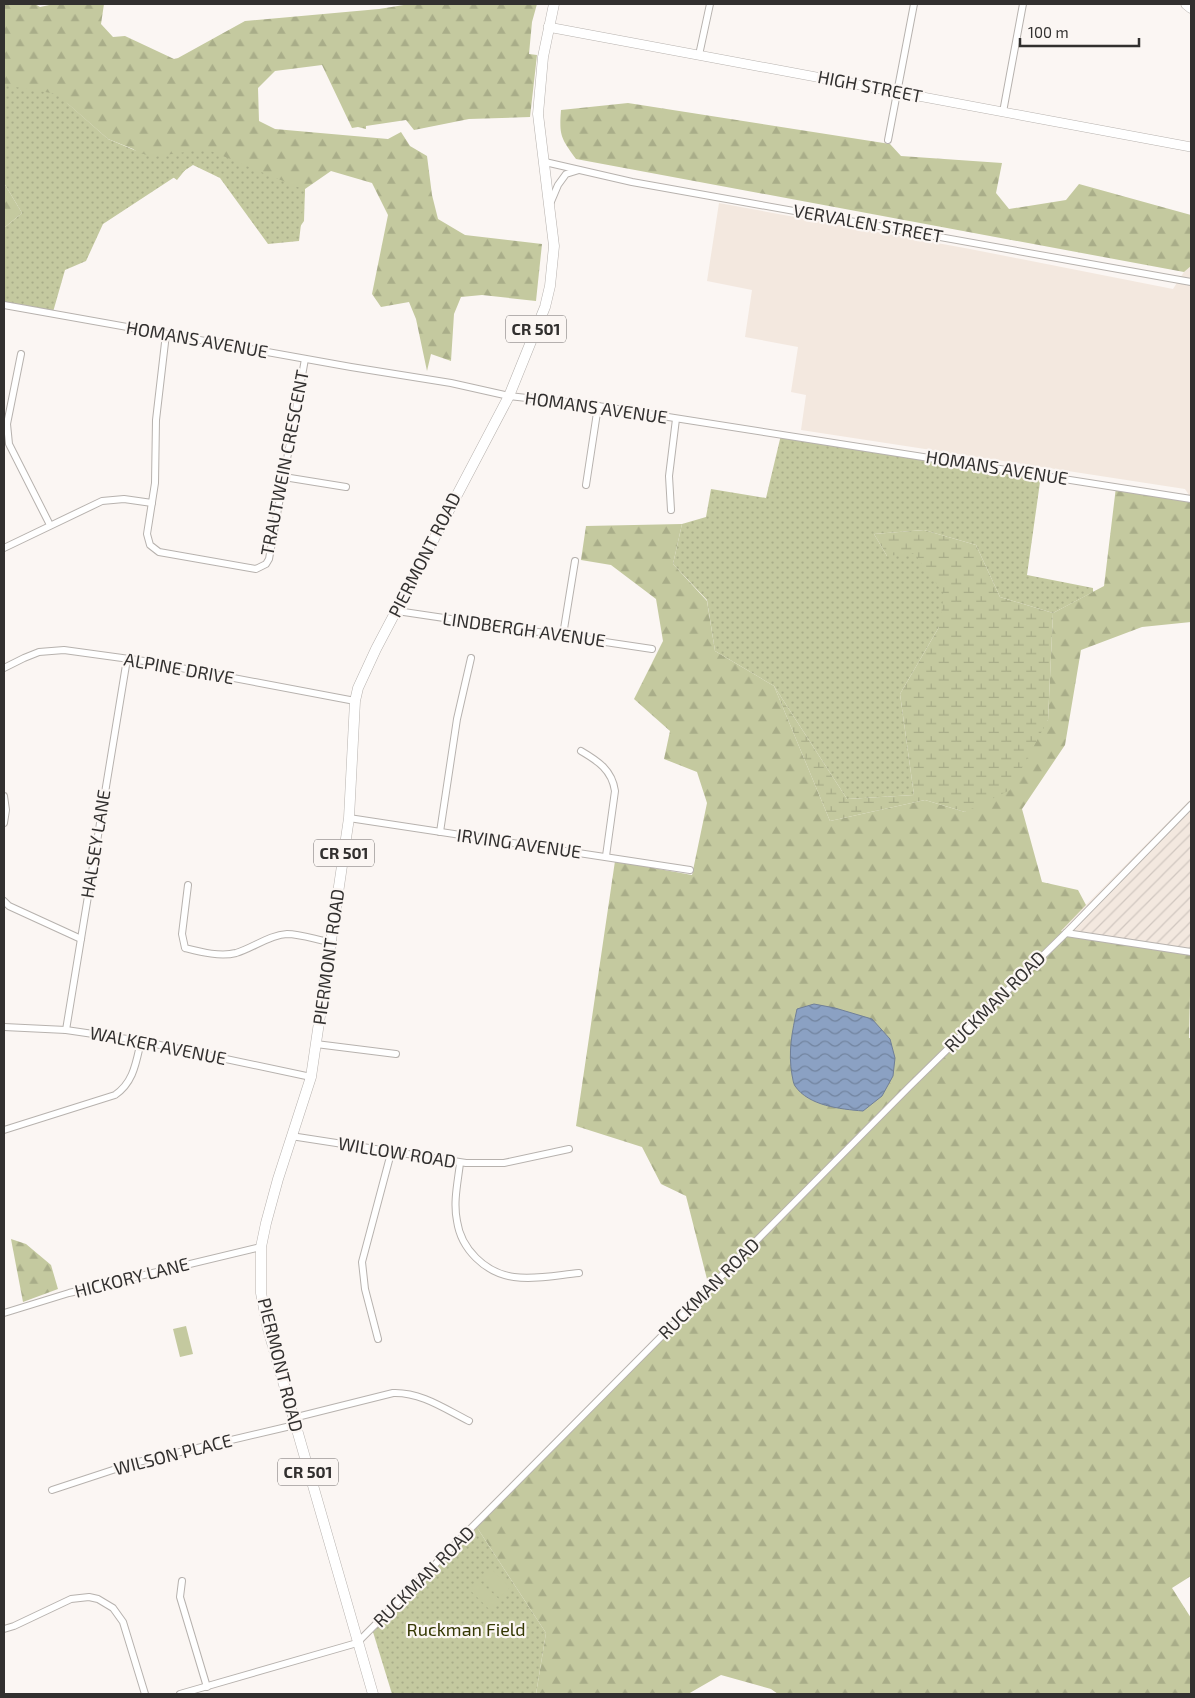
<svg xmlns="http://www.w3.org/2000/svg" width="1195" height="1698" font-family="'Exo 2',sans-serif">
<defs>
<pattern id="industrial-furrows" width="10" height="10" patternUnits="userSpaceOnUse" patternTransform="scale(1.25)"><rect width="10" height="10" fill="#f3e8df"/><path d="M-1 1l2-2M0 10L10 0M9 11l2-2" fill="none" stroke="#d1c7c0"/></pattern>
<pattern id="forest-firs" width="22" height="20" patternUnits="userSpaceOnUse" patternTransform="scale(1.25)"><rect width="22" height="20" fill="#c4c99f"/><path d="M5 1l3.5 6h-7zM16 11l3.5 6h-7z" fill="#a9ad89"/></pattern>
<pattern id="wetland-marsh" width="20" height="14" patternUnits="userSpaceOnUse" patternTransform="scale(1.25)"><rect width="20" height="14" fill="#c4c99f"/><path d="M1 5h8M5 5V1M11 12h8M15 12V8" fill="none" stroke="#a9ad89"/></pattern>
<pattern id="park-dots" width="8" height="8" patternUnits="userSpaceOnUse" patternTransform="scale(1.25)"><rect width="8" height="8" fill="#c4c99f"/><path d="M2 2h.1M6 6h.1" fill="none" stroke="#a9ad89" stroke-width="1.8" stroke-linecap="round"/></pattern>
<pattern id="water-waves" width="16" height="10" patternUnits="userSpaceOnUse" patternTransform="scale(1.25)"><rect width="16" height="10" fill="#8ba1c3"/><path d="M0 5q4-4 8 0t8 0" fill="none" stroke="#72849f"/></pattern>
</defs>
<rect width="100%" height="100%" fill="#fbf6f3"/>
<path fill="#f3e8df" d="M719 203 970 249 1173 289 1184 272 1191 266V498L1185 489 801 430 806 395 791 392 798 347 745 337 752 290 707 281Z"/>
<path fill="url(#industrial-furrows)" d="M1191 799V954L1061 931 1086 905Z"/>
<g fill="url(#forest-firs)">
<path d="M4 4H35L40 7 54 4H104L101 24 113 37 125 36 174 59 178 58 245 21 379 9 410 4H537L532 22 529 54 537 55 530 117 469 119 414 130 406 120 366 126V129L358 127 352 128 322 65 275 71 258 88 259 121 275 129 388 139 401 132 410 146 427 156 432 195 438 219 465 235 542 244 536 301 482 295 461 297 454 314 451 361 431 354 427 371 416 319 409 302 381 307 372 294 388 215 372 183 331 171 305 189 304 221 295 234 272 211 194 159 177 180 133 149 108 139 68 104 53 94 4 87Z"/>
<path d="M628 103 890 144 901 156 1002 163 996 193 1009 209 1066 200 1079 184 1191 215V266L1184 272 576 159C561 138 559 136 561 110Z"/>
<path d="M4 183 22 213 4 228Z"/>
<path d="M1116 487 1191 499V622L1142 627 1081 650 1065 745 1022 809 1042 882 1078 890 1086 905 1061 931 1191 954 1189 1038H1191V1576L1172 1588 1191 1618V1694H778L771 1689 721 1675 688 1694H536L546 1633 476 1526 709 1287 686 1196 661 1184 642 1147 576 1126 615 861 692 875 707 803 697 772 664 759 670 731 634 699 663 641 656 599 611 565 581 560 586 526 682 524 673 564 707 601 715 651 774 686 830 821 925 800 965 812 1048 720 1053 613 1104 586Z"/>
<path d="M11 1239 26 1244 51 1265 58 1289 23 1302Z"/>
</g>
<path fill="url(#wetland-marsh)" d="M924 530 976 545 1000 597 1053 613 1048 720 1010 790 965 812 925 800 830 821 774 686 847 799 914 795 900 694 939 627 887 556 874 534Z"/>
<g fill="url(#park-dots)">
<path d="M4 85 57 94 108 139 151 157 206 149 305 190 299 241 268 244 220 178 193 165 103 224 86 261 65 270 53 312 4 303V228L22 213 4 183Z"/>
<path d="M781 435 1041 475 1027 575 1093 588V592L1053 613 1000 597 976 545 924 530 874 534 887 556 914 553 944 594 939 627 900 694 914 795 847 799 774 686 715 651 707 600 673 564 682 524 706 517 711 489 766 498Z"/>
<path d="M476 1526 546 1633 536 1694H392L373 1632Z"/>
</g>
<g fill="#c4c99f">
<path d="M186 1326 193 1354 180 1357 173 1329Z"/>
<path d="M490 1568 510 1587 501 1597 481 1577Z"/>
<path d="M478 1580 499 1599 489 1609 469 1589Z"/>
</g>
<path fill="url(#water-waves)" stroke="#707f97" d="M814 1004 835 1008 872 1019 890 1039 895 1058 893 1076 882 1096 863 1111C840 1109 809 1106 795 1086 793 1083 793 1079 792 1075 788 1052 792 1032 797 1009Z"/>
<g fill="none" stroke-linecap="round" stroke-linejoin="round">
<g stroke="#b7b2ae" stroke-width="8">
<g id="street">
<path d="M699 55 710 4"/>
<path d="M1003 112 1023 4"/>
<path d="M888 140 914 4"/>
<path d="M545 162 632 182 1191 282"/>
<path d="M550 204 558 185 566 174 579 170"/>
<path d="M4 305 351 367 451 383 509 396 598 406 1191 499"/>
<path d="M166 334 156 420 155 483 147 534 150 545 159 552 256 569 266 564 269 559 305 359"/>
<path d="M21 354 7 424 9 444 50 525"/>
<path d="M284 477 346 487"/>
<path d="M586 485 598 406"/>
<path d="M671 510 669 476 676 419"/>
<path d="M4 548 102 501 124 499 152 503"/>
<path d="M397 611 652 649"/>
<path d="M563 635 575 561"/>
<path d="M4 668 24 658 39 652 64 650 144 661 355 701"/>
<path d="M581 751C598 761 612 770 615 791L606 856"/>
<path d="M4 796 6 810 4 823"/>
<path d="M349 818 690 870"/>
<path d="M440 832 457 719 471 658"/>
<path d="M188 885 182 934 185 948C201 952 220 957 236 953 253 948 269 935 287 934 301 934 317 940 330 942"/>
<path d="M4 901 9 906 81 939"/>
<path d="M1066 933 1191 952"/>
<path d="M4 1027 66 1030 141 1041 311 1077"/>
<path d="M66 1030 127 659"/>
<path d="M316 1044 396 1054"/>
<path d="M4 1130 115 1095C134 1082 136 1062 141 1041"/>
<path d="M291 1136 466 1163H504L569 1149"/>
<path d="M460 1163C458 1181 453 1202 457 1221 461 1249 485 1273 514 1277 535 1280 558 1275 579 1273"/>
<path d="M4 1313 69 1293 261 1247"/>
<path d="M378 1339 365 1289 362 1262 391 1153"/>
<path d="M293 1418 393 1393C421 1392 445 1409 469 1421"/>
<path d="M52 1490 134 1463 295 1425"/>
<path d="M182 1581 180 1597 207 1687"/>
<path d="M4 1629 14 1626 71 1599 89 1597 98 1599 113 1608 123 1622 145 1694"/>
<path d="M180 1694 357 1643 909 1087 1066 933 1191 805"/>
</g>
</g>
<g stroke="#b7b2ae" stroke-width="10">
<path id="secondary" d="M548 27 1191 147"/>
</g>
<g stroke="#b7b2ae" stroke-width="11">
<g id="primary">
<path d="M1186 4 1191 8"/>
<path d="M373 1694 268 1329 261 1293V1247L266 1223 278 1179 311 1077 349 818 355 701 358 688 376 649 509 396 545 307 550 286 554 246 538 114 543 57 554 4"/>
</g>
</g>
<use href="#street" stroke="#fff" stroke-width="6"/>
<use href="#secondary" stroke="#fff" stroke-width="9"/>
<use href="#primary" stroke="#fff" stroke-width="10"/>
</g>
<g text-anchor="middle" stroke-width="4.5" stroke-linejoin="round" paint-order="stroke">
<g fill="#fbf6f3" stroke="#6e6b6a" stroke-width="1">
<rect x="506" y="315.5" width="60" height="27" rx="4"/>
<rect x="314" y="839.5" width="60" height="27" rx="4"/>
<rect x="278" y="1458.5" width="60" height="27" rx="4"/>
</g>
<g font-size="16" font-weight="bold" fill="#32302f">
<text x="536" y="335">CR 501</text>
<text x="344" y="859">CR 501</text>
<text x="308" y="1478">CR 501</text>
</g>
<g font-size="18" fill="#32302f" stroke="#fbf6f3">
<text transform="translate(870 87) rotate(11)" y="6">HIGH STREET</text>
<text transform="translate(868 224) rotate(10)" y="6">VERVALEN STREET</text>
<text transform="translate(197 340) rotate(10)" y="6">HOMANS AVENUE</text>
<text transform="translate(596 408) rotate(8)" y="6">HOMANS AVENUE</text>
<text transform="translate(285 463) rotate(-79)" y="6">TRAUTWEIN CRESCENT</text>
<text transform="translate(997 468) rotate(9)" y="6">HOMANS AVENUE</text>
<text transform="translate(425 555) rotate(-63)" y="6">PIERMONT ROAD</text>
<text transform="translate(524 630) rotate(8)" y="6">LINDBERGH AVENUE</text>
<text transform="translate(179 669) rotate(10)" y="6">ALPINE DRIVE</text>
<text transform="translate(96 844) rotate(-81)" y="6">HALSEY LANE</text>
<text transform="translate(519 844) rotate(8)" y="6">IRVING AVENUE</text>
<text transform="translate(329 957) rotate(-82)" y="6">PIERMONT ROAD</text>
<text transform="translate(995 1002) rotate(-45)" y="6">RUCKMAN ROAD</text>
<text transform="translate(158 1046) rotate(11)" y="6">WALKER AVENUE</text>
<text transform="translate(397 1153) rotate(9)" y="6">WILLOW ROAD</text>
<text transform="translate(132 1278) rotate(-14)" y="6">HICKORY LANE</text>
<text transform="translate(709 1289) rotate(-45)" y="6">RUCKMAN ROAD</text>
<text transform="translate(280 1365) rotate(76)" y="6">PIERMONT ROAD</text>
<text transform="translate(173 1455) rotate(-14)" y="6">WILSON PLACE</text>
<text transform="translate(424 1577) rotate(-45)" y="6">RUCKMAN ROAD</text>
</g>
<g font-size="18" fill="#343703" stroke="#fbf6f3">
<text x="466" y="1636">Ruckman Field</text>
</g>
</g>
<rect width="1195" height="1698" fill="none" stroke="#32302f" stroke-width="10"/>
<path d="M1020 38v8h119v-8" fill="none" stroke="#32302f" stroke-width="2.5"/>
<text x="1028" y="38" font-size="15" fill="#32302f" stroke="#fbf6f3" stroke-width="4" paint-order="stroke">100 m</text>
</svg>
